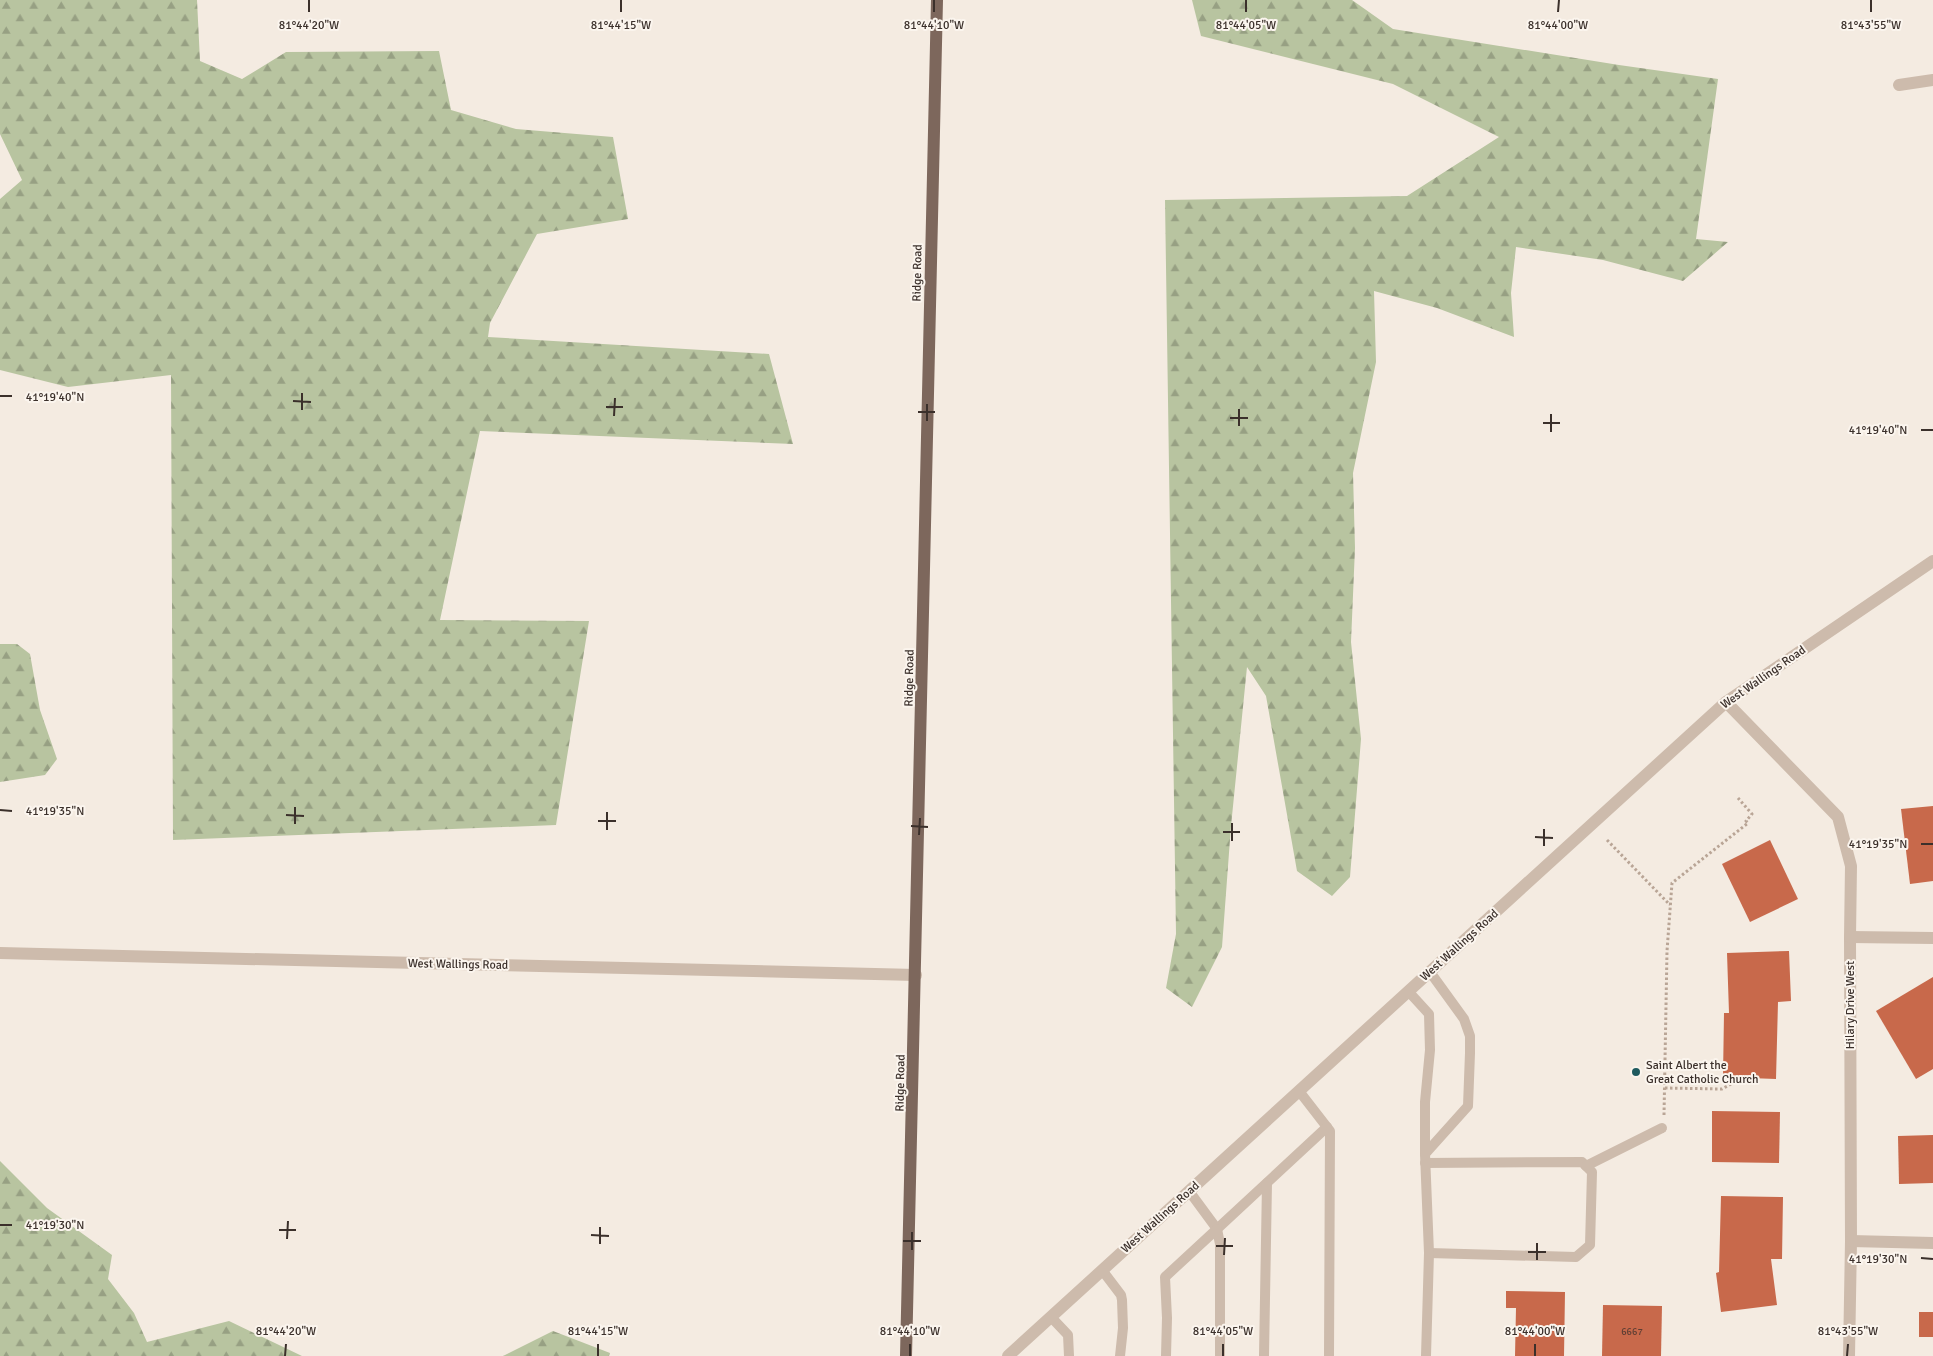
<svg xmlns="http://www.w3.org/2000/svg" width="1933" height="1356" font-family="Signika,sans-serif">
<defs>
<pattern id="forest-firs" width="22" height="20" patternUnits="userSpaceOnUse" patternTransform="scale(1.25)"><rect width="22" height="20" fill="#b8c4a0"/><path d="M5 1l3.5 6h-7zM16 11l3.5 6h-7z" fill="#97a083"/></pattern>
</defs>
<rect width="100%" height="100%" fill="#f4ebe1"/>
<g fill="url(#forest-firs)">
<path d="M0 0H197L200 61 242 79 286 52 439 51 451 110 516 129 613 137 628 219 537 234 490 323 488 337 769 354 793 444 480 431 440 620 589 621 556 825 173 840 171 375 68 387 0 370V199L22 180 0 134Z"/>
<path d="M1192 0H1352L1393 29 1619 65 1718 79 1696 239 1728 242 1683 281 1603 260 1516 247 1511 293 1514 337 1437 308 1374 291 1376 362 1353 473 1355 548 1351 642 1361 739 1350 877 1332 896 1297 871 1266 696 1247 667 1231 826 1222 947 1192 1007 1166 988 1176 934 1165 200 1407 196 1499 137 1393 84 1201 36Z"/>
<path d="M0 644H17L30 654 40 710 57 759 45 775 0 782Z"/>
<path d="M0 1161 47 1208 112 1255 108 1279 134 1313 147 1342 229 1321 302 1356H0Z"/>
<path d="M553 1331 610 1353 609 1356H503Z"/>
</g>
<g fill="#c8694b">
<path d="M1933 806V881L1910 884 1901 809Z"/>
<path d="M1770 840 1798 899 1750 922 1722 864Z"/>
<path d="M1789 951 1791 1001 1778 1002 1776 1079 1723 1077 1724 1013H1729L1727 953Z"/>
<path d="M1933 977V1069L1916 1079 1876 1011Z"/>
<path d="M1712 1111 1780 1112 1779 1163 1712 1162Z"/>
<path d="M1933 1135V1183L1899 1184 1898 1136Z"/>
<path d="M1721 1196 1783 1197 1782 1259H1771L1777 1305 1721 1312 1716 1273 1719 1272Z"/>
<path d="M1506 1291 1565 1292 1564 1356H1515L1516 1308H1506Z"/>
<path d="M1603 1305 1662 1306 1661 1356H1602Z"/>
<rect x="1919" y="1312" width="14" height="25"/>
</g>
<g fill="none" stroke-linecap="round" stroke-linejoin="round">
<g stroke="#b9a596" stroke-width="3" stroke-dasharray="2.5 2.5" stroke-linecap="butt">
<path d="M1607 840 1670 905"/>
<path d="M1665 1088 1722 1089 1731 1084"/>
<path d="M1664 1115 1667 951 1672 883 1748 823 1746 821 1752 814 1738 798"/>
</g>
<g stroke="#cdbbac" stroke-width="10">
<path d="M1408 991 1429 1014 1430 1050 1425 1102V1154"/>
<path d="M1299 1091 1330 1131 1329 1356"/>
<path d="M1425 1163 1582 1162 1592 1172 1590 1245 1576 1257 1429 1253"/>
<path d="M1586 1166 1662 1128"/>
<path d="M1189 1191 1217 1229 1327 1127"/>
<path d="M1217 1229 1220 1244V1356"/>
<path d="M1102 1270 1121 1295 1122 1300 1123 1328 1120 1356"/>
<path d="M1051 1317 1068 1335 1069 1356"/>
<path d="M1166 1356 1167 1318 1165 1277 1217 1229"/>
<path d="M1264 1356 1267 1183"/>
<path d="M1426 1356 1429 1253 1425 1154 1468 1106 1470 1053V1036L1464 1019 1430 972"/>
</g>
<g stroke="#cdbbac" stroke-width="12">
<path d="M1899 85 1933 80"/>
<path d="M1726 702 1838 817 1851 866 1850 937 1851 1241 1849 1356"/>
<path d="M1850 937 1933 938"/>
<path d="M1851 1241 1933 1243"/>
</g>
<g stroke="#cdbbac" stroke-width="12">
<path d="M0 953 916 975"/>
<path d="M1008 1356 1726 702 1933 561"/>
</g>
<path stroke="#7d675c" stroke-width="12" d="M906 1356 937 0"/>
</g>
<path fill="none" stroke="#3b302b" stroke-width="2" d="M309 12V0M621 12V0M934 12V0M1246 12V0M1558 12 1559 0M1871 12V0M0 396H12M293 401 311 402M606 407H623M302 410V393M918 412H935M614 416 615 398M1230 418H1248M927 421V404M1543 423H1560M1239 426V409M1921 430H1933M1551 432V414M0 810 12 811M286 815 304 816M598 821H616M295 824V807M911 826 928 827M607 830V812M1223 832H1240M919 835 920 818M1535 837 1553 838M1232 841V823M1921 844H1933M1544 846V829M0 1225H12M279 1230H296M591 1235 609 1236M287 1239 288 1221M903 1241H921M600 1244V1227M1216 1246H1233M912 1250V1232M1528 1252H1546M1224 1255 1225 1238M1921 1258 1933 1259M1537 1260V1243M285 1356 286 1344M598 1356V1344M910 1356V1344M1223 1356V1344M1535 1356V1344M1847 1356 1848 1344"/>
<circle fill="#1f5a5e" stroke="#fbf5ee" stroke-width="2" cx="1636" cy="1072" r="5"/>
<g text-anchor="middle" stroke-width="4" stroke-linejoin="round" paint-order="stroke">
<g font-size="10" fill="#5e3e33">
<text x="1632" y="1335">6667</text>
</g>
<g font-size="12" fill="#3b302b" stroke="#fbf5ee">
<text transform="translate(917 273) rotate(-89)" y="4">Ridge Road</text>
<text transform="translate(1763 677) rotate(-35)" y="4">West Wallings Road</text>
<text transform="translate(909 678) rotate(-89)" y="4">Ridge Road</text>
<text transform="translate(1459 945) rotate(-42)" y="4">West Wallings Road</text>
<text transform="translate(458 964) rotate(1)" y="4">West Wallings Road</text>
<text transform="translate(1850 1005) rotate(-90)" y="4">Hilary Drive West</text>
<text transform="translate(900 1083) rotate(-89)" y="4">Ridge Road</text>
<text transform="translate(1160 1217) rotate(-42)" y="4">West Wallings Road</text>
</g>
<g font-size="12" fill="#3b302b" stroke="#fbf5ee" text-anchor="start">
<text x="1646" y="1069">Saint Albert the<tspan x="1646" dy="14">Great Catholic Church</tspan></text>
</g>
</g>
<g font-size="12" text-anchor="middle" fill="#3b302b" stroke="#fbf5ee" stroke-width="4" stroke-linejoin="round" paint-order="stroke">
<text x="309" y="29">81°44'20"W</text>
<text x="621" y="29">81°44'15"W</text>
<text x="934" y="29">81°44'10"W</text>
<text x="1246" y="29">81°44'05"W</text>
<text x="1558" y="29">81°44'00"W</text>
<text x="1871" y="29">81°43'55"W</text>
<text x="55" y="401">41°19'40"N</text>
<text x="1878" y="434">41°19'40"N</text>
<text x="55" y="815">41°19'35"N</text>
<text x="1878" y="848">41°19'35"N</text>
<text x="55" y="1229">41°19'30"N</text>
<text x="1878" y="1263">41°19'30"N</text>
<text x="286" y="1335">81°44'20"W</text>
<text x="598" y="1335">81°44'15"W</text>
<text x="910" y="1335">81°44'10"W</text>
<text x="1223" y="1335">81°44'05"W</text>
<text x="1535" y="1335">81°44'00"W</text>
<text x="1848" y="1335">81°43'55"W</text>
</g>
</svg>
